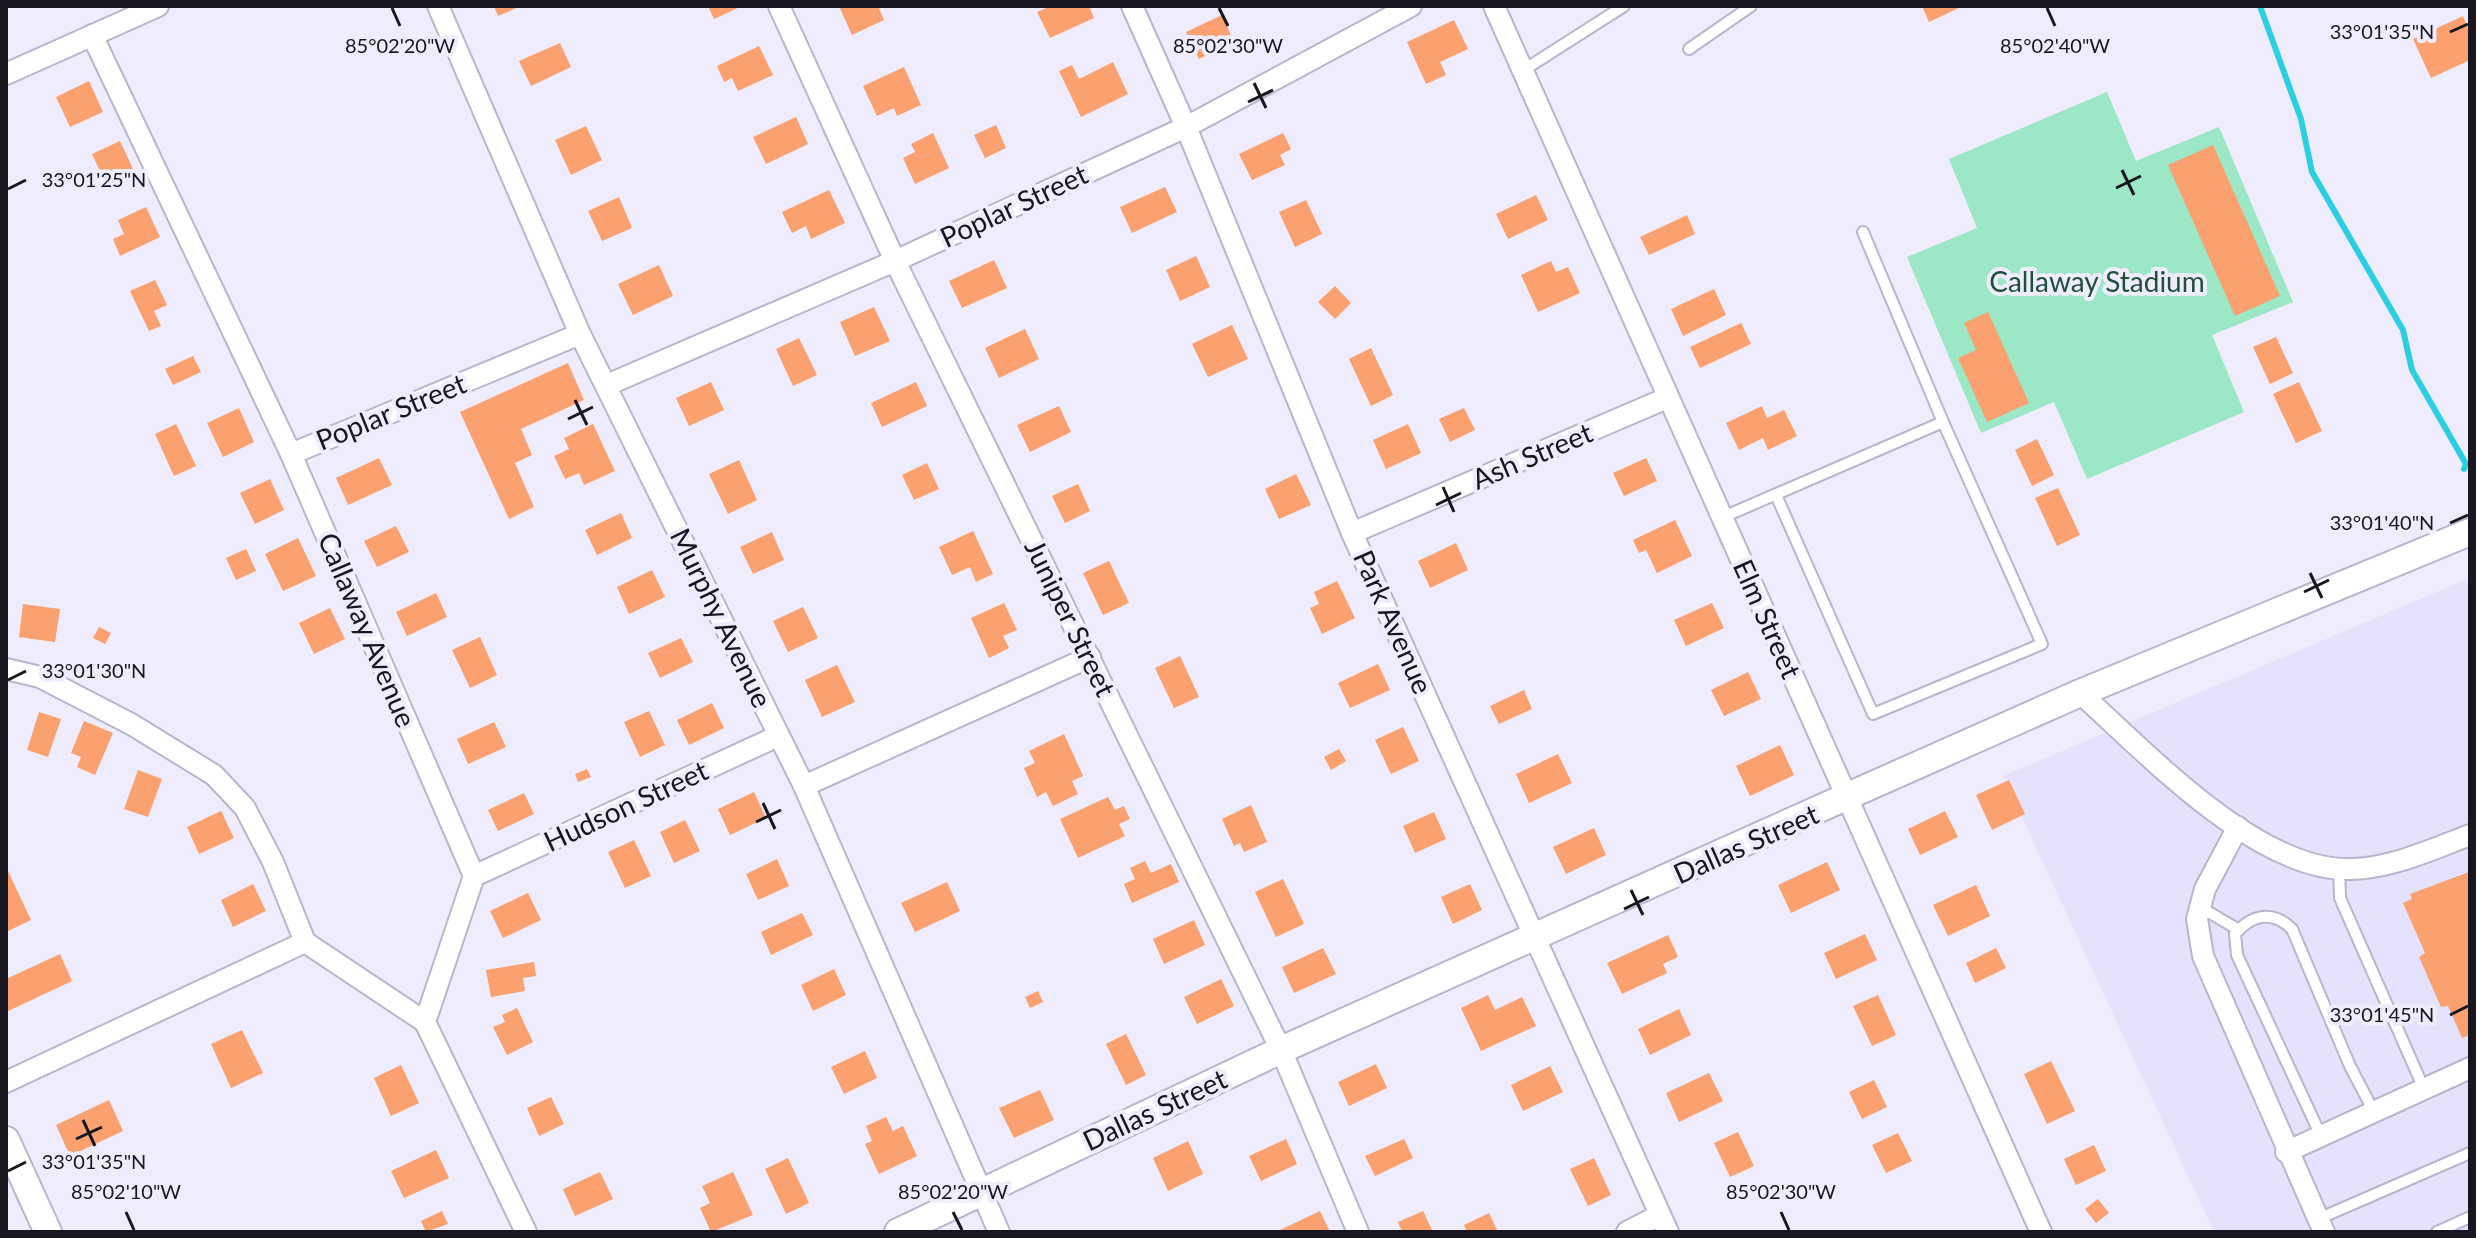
<svg xmlns="http://www.w3.org/2000/svg" width="2476" height="1238" font-family="Lato,sans-serif">
<rect width="100%" height="100%" fill="#efedfd"/>
<path fill="#e4e2fd" d="M2470 578V1232H2214L2003 776Z"/>
<path fill="#9ce7c6" d="M2107 92 2136 161 2219 127 2293 302 2212 335 2244 412 2087 479 2054 402 1981 433 1907 257 1977 228 1949 159Z"/>
<g fill="none" stroke-linecap="round" stroke-linejoin="round">
<path stroke="#2bcfe1" stroke-width="6" d="M2260 6 2301 119 2312 172 2403 330 2412 370 2466 464 2464 469"/>
</g>
<g fill="#fba06f">
<path d="M494 6H521L498 16Z"/>
<path d="M708 6H742L714 19Z"/>
<path d="M839 6H878L884 20 852 35Z"/>
<path d="M1051 6H1089L1094 18 1050 38 1037 12Z"/>
<path d="M1922 6H1963L1929 22Z"/>
<path d="M1222 15 1234 42 1199 59 1186 32Z"/>
<path d="M2463 16 2470 33V60L2431 78 2413 39Z"/>
<path d="M1454 20 1468 49 1440 62 1446 75 1426 84 1407 42Z"/>
<path d="M560 43 571 67 531 86 519 61Z"/>
<path d="M759 46 773 75 738 91 732 78 724 82 717 66Z"/>
<path d="M1113 62 1128 94 1081 117 1059 71 1072 65 1079 79Z"/>
<path d="M904 67 921 105 897 116 894 108 877 116 863 86Z"/>
<path d="M89 81 103 112 70 127 56 97Z"/>
<path d="M796 117 808 144 766 164 753 137Z"/>
<path d="M996 125 1006 148 985 158 974 135Z"/>
<path d="M586 126 602 160 571 175 555 140Z"/>
<path d="M933 133 949 168 915 184 903 158 915 152 911 144Z"/>
<path d="M1283 133 1291 149 1280 155 1285 165 1252 180 1239 154Z"/>
<path d="M120 141 134 171 106 184 92 154Z"/>
<path d="M2213 145 2280 296 2235 316 2168 165Z"/>
<path d="M1165 187 1177 212 1132 233 1120 207Z"/>
<path d="M829 190 845 223 811 239 806 226 792 233 782 212Z"/>
<path d="M1536 195 1548 220 1508 239 1496 214Z"/>
<path d="M619 197 632 228 602 241 588 211Z"/>
<path d="M1306 200 1322 234 1295 247 1279 212Z"/>
<path d="M146 207 160 237 120 256 113 239 124 234 118 220Z"/>
<path d="M1687 215 1695 234 1649 255 1640 237Z"/>
<path d="M1196 256 1210 287 1180 301 1166 270Z"/>
<path d="M994 260 1007 288 962 308 949 281Z"/>
<path d="M1551 261 1556 272 1568 267 1580 293 1538 312 1521 275Z"/>
<path d="M659 265 673 296 633 315 618 284Z"/>
<path d="M155 280 167 305 154 311 161 326 149 331 130 291Z"/>
<path d="M1335 286 1351 303 1335 319 1318 302Z"/>
<path d="M1714 289 1726 315 1683 336 1671 309Z"/>
<path d="M874 307 890 341 855 356 840 322Z"/>
<path d="M1988 312 2029 403 1987 422 1958 358 1976 350 1964 323Z"/>
<path d="M1741 323 1751 344 1700 368 1690 347Z"/>
<path d="M1232 325 1248 359 1208 377 1192 344Z"/>
<path d="M1025 329 1039 359 999 378 985 348Z"/>
<path d="M2276 337 2293 373 2270 384 2253 347Z"/>
<path d="M799 338 817 375 793 386 776 349Z"/>
<path d="M1371 348 1393 395 1371 406 1349 359Z"/>
<path d="M193 356 201 372 173 385 165 369Z"/>
<path d="M568 363 584 400 521 429 532 455 515 463 534 507 509 519 460 412Z"/>
<path d="M711 382 724 410 689 426 676 398Z"/>
<path d="M916 382 927 406 882 427 871 403Z"/>
<path d="M2299 382 2322 431 2296 443 2273 394Z"/>
<path d="M1059 406 1071 432 1030 452 1017 425Z"/>
<path d="M1762 406 1767 418 1784 410 1797 436 1768 450 1763 438 1739 450 1726 423Z"/>
<path d="M239 408 254 442 223 457 207 423Z"/>
<path d="M1464 408 1475 430 1450 442 1439 419Z"/>
<path d="M176 424 196 466 174 476 155 434Z"/>
<path d="M593 424 615 471 584 485 579 473 565 479 554 456 569 449 564 438Z"/>
<path d="M1408 424 1421 453 1386 469 1373 440Z"/>
<path d="M2037 439 2054 475 2032 486 2015 450Z"/>
<path d="M379 458 392 485 348 505 336 478Z"/>
<path d="M1646 458 1657 481 1624 496 1613 473Z"/>
<path d="M739 460 757 500 728 514 709 474Z"/>
<path d="M927 463 939 489 914 500 902 475Z"/>
<path d="M1296 474 1311 505 1279 519 1265 489Z"/>
<path d="M270 479 284 510 255 524 240 493Z"/>
<path d="M1078 484 1090 511 1065 523 1052 496Z"/>
<path d="M2058 488 2080 535 2057 546 2035 498Z"/>
<path d="M621 513 632 538 597 555 585 530Z"/>
<path d="M1675 520 1692 556 1657 573 1646 550 1639 553 1633 540Z"/>
<path d="M396 526 409 552 377 567 364 541Z"/>
<path d="M973 531 993 574 976 582 970 567 952 575 939 547Z"/>
<path d="M772 532 784 560 753 574 740 547Z"/>
<path d="M298 538 316 576 283 591 265 554Z"/>
<path d="M1456 543 1468 570 1430 588 1418 561Z"/>
<path d="M246 549 256 571 236 580 226 558Z"/>
<path d="M1109 561 1129 603 1103 615 1083 573Z"/>
<path d="M652 570 665 597 629 614 617 587Z"/>
<path d="M1337 581 1355 618 1322 634 1310 608 1319 604 1314 592Z"/>
<path d="M436 593 447 617 407 636 396 612Z"/>
<path d="M1004 603 1017 630 1003 636 1009 648 989 658 971 618Z"/>
<path d="M1712 603 1724 628 1686 646 1674 620Z"/>
<path d="M23 604 60 609 55 642 19 637Z"/>
<path d="M803 607 818 638 788 652 773 621Z"/>
<path d="M330 608 345 639 314 654 299 623Z"/>
<path d="M99 627 111 633 105 644 93 638Z"/>
<path d="M480 637 497 675 470 688 452 650Z"/>
<path d="M681 638 693 662 660 678 648 653Z"/>
<path d="M1180 656 1199 697 1174 708 1155 668Z"/>
<path d="M1378 664 1390 690 1350 708 1338 683Z"/>
<path d="M837 665 855 702 822 717 805 680Z"/>
<path d="M1748 672 1761 699 1724 716 1711 690Z"/>
<path d="M1524 690 1532 709 1499 724 1490 706Z"/>
<path d="M712 703 724 728 689 745 677 720Z"/>
<path d="M649 711 665 745 640 757 624 722Z"/>
<path d="M39 712 61 719 48 757 27 750Z"/>
<path d="M84 721 113 733 95 775 77 767 81 757 71 753Z"/>
<path d="M494 722 506 747 468 764 457 739Z"/>
<path d="M1403 727 1419 761 1391 774 1375 740Z"/>
<path d="M1064 734 1083 776 1072 781 1078 794 1053 806 1046 792 1037 797 1024 768 1035 763 1029 751Z"/>
<path d="M1780 745 1794 775 1750 796 1736 766Z"/>
<path d="M1339 749 1346 761 1331 770 1324 757Z"/>
<path d="M1558 754 1572 783 1529 803 1516 774Z"/>
<path d="M587 769 591 777 578 782 575 774Z"/>
<path d="M138 770 162 779 148 817 124 809Z"/>
<path d="M2009 780 2025 814 1992 830 1976 795Z"/>
<path d="M754 792 766 818 730 835 718 809Z"/>
<path d="M524 793 534 814 498 831 488 810Z"/>
<path d="M1108 797 1115 810 1124 806 1130 819 1119 824 1125 836 1078 858 1060 819Z"/>
<path d="M1251 805 1267 842 1244 852 1240 843 1234 846 1222 819Z"/>
<path d="M221 811 234 838 199 854 187 827Z"/>
<path d="M1945 811 1958 837 1920 855 1908 829Z"/>
<path d="M1434 812 1446 839 1415 853 1403 826Z"/>
<path d="M685 820 700 851 674 863 660 832Z"/>
<path d="M1594 828 1606 855 1566 874 1553 847Z"/>
<path d="M634 840 651 876 625 888 608 852Z"/>
<path d="M777 859 789 886 758 900 746 874Z"/>
<path d="M1145 861 1151 873 1171 864 1179 882 1132 903 1124 884 1135 879 1130 868Z"/>
<path d="M1827 862 1840 890 1791 913 1778 885Z"/>
<path d="M8 871 31 920 6 932V872Z"/>
<path d="M2469 872 2470 1035 2462 1038 2448 1006 2441 1007 2419 957 2425 953 2403 903 2412 899 2410 894Z"/>
<path d="M1283 879 1304 924 1276 937 1255 892Z"/>
<path d="M947 882 960 911 915 932 901 903Z"/>
<path d="M253 884 266 911 233 927 221 900Z"/>
<path d="M1470 884 1482 910 1453 924 1441 897Z"/>
<path d="M1976 885 1990 916 1948 936 1933 905Z"/>
<path d="M528 893 541 920 503 938 490 911Z"/>
<path d="M802 913 813 935 771 955 761 932Z"/>
<path d="M1194 920 1205 945 1164 964 1153 939Z"/>
<path d="M1865 934 1877 960 1836 979 1824 953Z"/>
<path d="M1668 935 1678 957 1663 964 1667 973 1622 994 1607 963Z"/>
<path d="M1323 948 1336 974 1294 993 1282 967Z"/>
<path d="M1996 948 2006 968 1975 983 1966 963Z"/>
<path d="M60 954 72 981 6 1012V979Z"/>
<path d="M534 962 536 976 523 978 525 991 491 997 486 970Z"/>
<path d="M834 969 846 995 813 1011 801 985Z"/>
<path d="M1221 979 1234 1006 1197 1024 1184 997Z"/>
<path d="M1038 991 1043 1002 1030 1008 1025 997Z"/>
<path d="M1488 995 1495 1010 1522 997 1536 1026 1481 1051 1461 1008Z"/>
<path d="M1878 995 1896 1035 1872 1046 1853 1006Z"/>
<path d="M517 1008 533 1042 507 1055 493 1027 505 1022 502 1015Z"/>
<path d="M1679 1009 1691 1035 1650 1055 1638 1029Z"/>
<path d="M242 1030 263 1073 231 1088 211 1044Z"/>
<path d="M1126 1034 1146 1075 1126 1085 1106 1044Z"/>
<path d="M865 1051 877 1078 844 1094 831 1067Z"/>
<path d="M2051 1061 2075 1111 2047 1124 2024 1074Z"/>
<path d="M1376 1064 1387 1088 1349 1106 1338 1082Z"/>
<path d="M401 1065 419 1103 391 1116 374 1078Z"/>
<path d="M1550 1066 1563 1092 1523 1111 1511 1085Z"/>
<path d="M1709 1073 1723 1101 1679 1122 1666 1093Z"/>
<path d="M1874 1080 1887 1107 1862 1119 1849 1092Z"/>
<path d="M1040 1090 1054 1120 1014 1138 999 1108Z"/>
<path d="M551 1097 564 1124 539 1136 527 1108Z"/>
<path d="M109 1100 123 1131 70 1156 56 1125Z"/>
<path d="M886 1117 893 1131 903 1126 917 1156 879 1174 865 1144 872 1141 866 1126Z"/>
<path d="M1738 1132 1754 1166 1730 1177 1714 1143Z"/>
<path d="M1898 1133 1912 1161 1886 1173 1872 1145Z"/>
<path d="M1286 1139 1297 1164 1261 1181 1249 1156Z"/>
<path d="M1404 1139 1413 1158 1375 1176 1365 1156Z"/>
<path d="M1188 1141 1203 1174 1168 1191 1153 1158Z"/>
<path d="M2094 1145 2106 1171 2076 1185 2064 1159Z"/>
<path d="M436 1150 449 1178 404 1198 391 1171Z"/>
<path d="M788 1158 809 1203 786 1214 765 1169Z"/>
<path d="M1594 1158 1611 1195 1588 1206 1570 1169Z"/>
<path d="M600 1172 613 1199 575 1216 563 1189Z"/>
<path d="M733 1172 753 1215 711 1232 700 1208 710 1203 702 1186Z"/>
<path d="M2098 1199 2109 1213 2096 1223 2085 1209Z"/>
<path d="M442 1211 448 1224 426 1232 421 1221Z"/>
<path d="M1320 1211 1330 1232H1281L1280 1230Z"/>
<path d="M1423 1211 1433 1232H1402L1398 1222Z"/>
<path d="M1489 1213 1498 1232H1467L1464 1225Z"/>
</g>
<g fill="none" stroke-linecap="round" stroke-linejoin="round">
<g stroke="#b8b5cf" stroke-width="14">
<g id="service">
<path d="M1689 49 1751 6"/>
<path d="M1522 71 1624 6"/>
<path d="M1863 232 1943 422"/>
<path d="M1721 518 1943 422 2042 644 1873 714 1776 495"/>
<path d="M2339 867 2340 898 2424 1089"/>
<path d="M2200 907 2239 930"/>
<path d="M2321 1136 2237 955 2235 934C2252 914 2273 910 2292 929L2350 1066 2374 1112"/>
<path d="M2318 1219 2470 1153"/>
<path d="M2437 1232 2470 1217"/>
</g>
</g>
<g stroke="#b8b5cf" stroke-width="24">
<g id="minor">
<path d="M438 6 580 334 804 786 999 1232"/>
<path d="M779 6 895 261 1281 1050 1358 1232"/>
<path d="M1132 6 1186 127 1352 533 1668 1232"/>
<path d="M1494 6 2041 1232"/>
<path d="M92 35 291 454 474 876 425 1022 526 1232"/>
<path d="M6 74 158 6"/>
<path d="M607 385 895 261 1186 127 1411 6"/>
<path d="M291 454 580 334"/>
<path d="M1352 533 1667 398"/>
<path d="M6 669 40 677 131 724 214 775 245 808 273 862 305 942 425 1022"/>
<path d="M2080 693C2146 752 2258 873 2352 869 2392 868 2433 849 2470 835"/>
<path d="M804 786 1090 657"/>
<path d="M2238 827 2205 889 2197 919 2203 956 2324 1232"/>
<path d="M474 876 778 736"/>
<path d="M6 1082 305 942"/>
<path d="M2286 1152 2470 1068"/>
<path d="M1627 1232 1660 1215"/>
</g>
</g>
<g stroke="#b8b5cf" stroke-width="30">
<g id="tertiary">
<path d="M6 1140 48 1232"/>
<path d="M898 1232 1281 1050 1848 796 2080 693 2470 532"/>
</g>
</g>
<use href="#service" stroke="#fff" stroke-width="10"/>
<use href="#minor" stroke="#fff" stroke-width="20"/>
<use href="#tertiary" stroke="#fff" stroke-width="26"/>
</g>
<path fill="none" stroke="#181720" stroke-width="3" d="M392 8 400 26M1219 8 1228 26M2047 8 2055 26M2450 32 2468 24M1254 83 1266 108M1248 102 1273 90M2122 170 2134 195M2116 188 2141 176M8 189 26 180M575 400 587 425M568 419 593 407M1443 487 1454 512M1436 505 1461 493M2450 523 2468 515M2310 573 2322 598M2304 592 2329 580M8 680 26 671M763 803 775 829M756 822 781 810M1631 890 1643 915M1624 909 1649 897M2450 1015 2468 1006M83 1120 95 1146M76 1139 102 1127M8 1171 26 1162M126 1212 134 1230M953 1212 962 1230M1781 1212 1789 1230"/>
<g text-anchor="middle" stroke-width="8" stroke-linejoin="round" paint-order="stroke">
<g font-size="28" fill="#181720" stroke="#efedfd">
<text transform="translate(1014 206) rotate(-25)" y="10">Poplar Street</text>
<text transform="translate(391 412) rotate(-22)" y="10">Poplar Street</text>
<text transform="translate(1532 456) rotate(-23)" y="10">Ash Street</text>
<text transform="translate(721 618) rotate(64)" y="10">Murphy Avenue</text>
<text transform="translate(1070 618) rotate(64)" y="10">Juniper Street</text>
<text transform="translate(1767 619) rotate(66)" y="10">Elm Street</text>
<text transform="translate(1393 622) rotate(66)" y="10">Park Avenue</text>
<text transform="translate(367 630) rotate(67)" y="10">Callaway Avenue</text>
<text transform="translate(626 806) rotate(-25)" y="10">Hudson Street</text>
<text transform="translate(1746 844) rotate(-24)" y="10">Dallas Street</text>
<text transform="translate(1155 1110) rotate(-25)" y="10">Dallas Street</text>
</g>
<g font-size="28" fill="#1f503c" stroke="#efedfd">
<text x="2097" y="292">Callaway Stadium</text>
</g>
</g>
<g font-size="20" text-anchor="middle" fill="#181720" stroke="#efedfd" stroke-width="8" stroke-linejoin="round" paint-order="stroke">
<text x="2382" y="39">33°01'35"N</text>
<text x="400" y="53">85°02'20"W</text>
<text x="1228" y="53">85°02'30"W</text>
<text x="2055" y="53">85°02'40"W</text>
<text x="94" y="187">33°01'25"N</text>
<text x="2382" y="530">33°01'40"N</text>
<text x="94" y="678">33°01'30"N</text>
<text x="2382" y="1022">33°01'45"N</text>
<text x="94" y="1169">33°01'35"N</text>
<text x="126" y="1199">85°02'10"W</text>
<text x="1781" y="1199">85°02'30"W</text>
<text x="953" y="1199">85°02'20"W</text>
</g>
<rect width="2476" height="1238" fill="none" stroke="#181720" stroke-width="16"/>
</svg>
